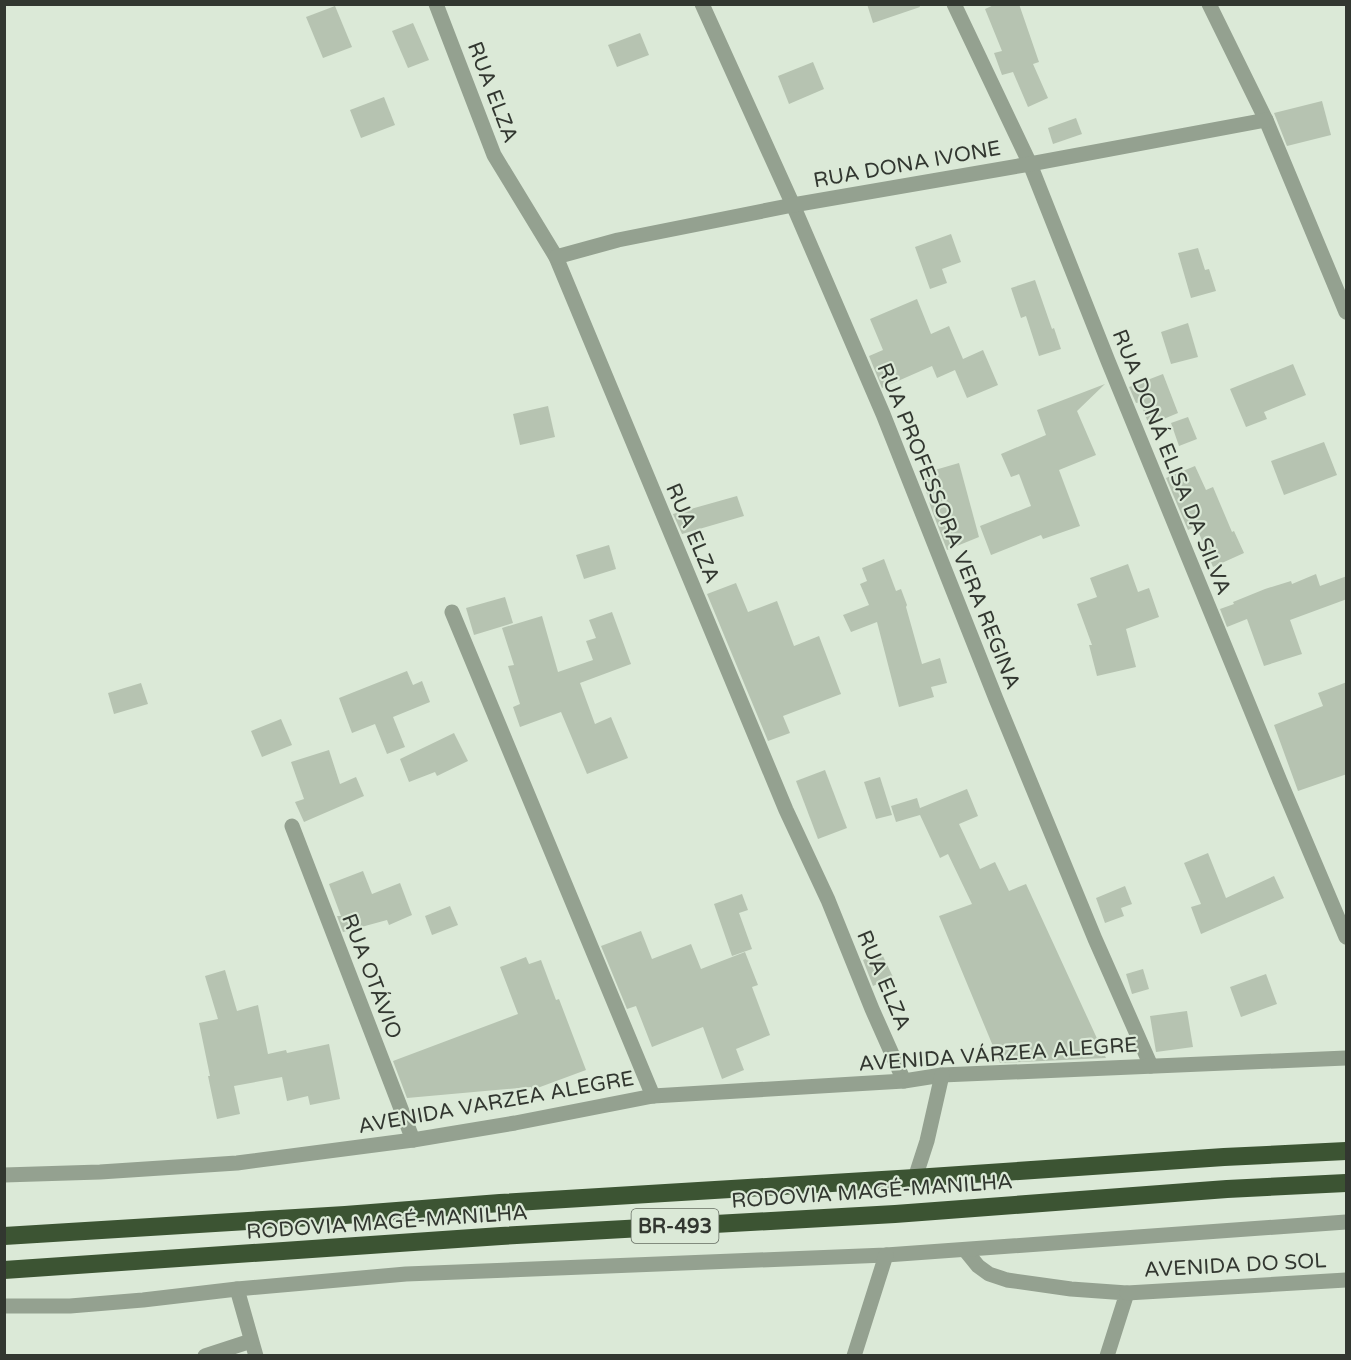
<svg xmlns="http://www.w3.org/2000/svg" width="1351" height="1360" font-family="'Varela Round',sans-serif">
<rect width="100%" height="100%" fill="#dbe9d7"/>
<g fill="#b6c3b1">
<path d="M867 4H919L920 7 873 23Z"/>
<path d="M996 4H1019L1039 62 1033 64 1048 98 1028 107 1013 72 1002 75 994 53 1002 51 985 9Z"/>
<path d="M335 6 352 47 323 58 306 17Z"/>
<path d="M413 23 429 60 408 68 392 31Z"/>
<path d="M640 33 649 55 617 67 608 45Z"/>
<path d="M813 62 824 89 789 104 778 76Z"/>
<path d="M384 97 395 125 361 138 350 110Z"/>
<path d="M1322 101 1331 135 1287 146 1274 113Z"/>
<path d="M1076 118 1082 134 1053 144 1048 128Z"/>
<path d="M951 234 961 262 942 269 947 283 930 289 915 247Z"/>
<path d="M1198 248 1205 270 1209 269 1216 291 1191 298 1178 253Z"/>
<path d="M1035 280 1052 329 1054 328 1061 349 1039 356 1026 316 1021 318 1011 288Z"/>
<path d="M917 299 931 334 949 326 963 359 983 350 998 385 967 398 955 370 937 378 932 366 882 388 869 356 883 350 870 319Z"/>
<path d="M1188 323 1198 357 1171 364 1161 332Z"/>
<path d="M1293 364 1306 395 1264 412 1267 419 1246 427 1230 389Z"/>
<path d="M1163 374 1178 413 1149 425 1140 402 1136 403 1129 387Z"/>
<path d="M1105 384 1077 411 1096 455 1059 470 1080 526 1043 539 1041 535 991 555 980 526 1031 506 1019 474 1011 477 1001 454 1046 435 1037 410Z"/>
<path d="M548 406 555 437 520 445 513 414Z"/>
<path d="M1188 417 1197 439 1179 446 1171 423Z"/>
<path d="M1324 442 1337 475 1284 495 1271 461Z"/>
<path d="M959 463 979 537 947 550 931 508 921 474Z"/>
<path d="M1195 466 1206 490 1213 487 1232 532 1234 531 1244 553 1213 567 1196 526 1188 530 1166 478Z"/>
<path d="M737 496 744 516 682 534 673 514Z"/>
<path d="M609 545 616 569 584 579 576 555Z"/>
<path d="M884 559 896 591 901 589 907 605 906 607 922 664 940 658 947 683 931 687 934 697 899 707 877 622 851 632 843 615 869 605 860 584 867 581 862 568Z"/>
<path d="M1128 564 1138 592 1149 588 1159 617 1126 629 1136 667 1097 676 1089 645H1092L1077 604 1097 597 1090 578Z"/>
<path d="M1316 574 1320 586 1347 576V599L1290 620 1302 654 1264 666 1247 619 1227 627 1220 609 1234 604 1233 602 1265 589 1291 581 1292 584Z"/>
<path d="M736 583 748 612 777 601 794 646 819 636 841 694 783 716 790 733 768 741 707 594Z"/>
<path d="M505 597 513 623 474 635 466 608Z"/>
<path d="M612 612 631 664 580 683 595 724 611 717 628 758 587 774 561 712 520 727 513 707 520 704 508 666 514 665 502 628 542 616 558 672 593 660 586 641 596 638 589 620Z"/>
<path d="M407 671 413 685 422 681 430 702 393 717 405 747 387 754 375 724 352 733 339 698Z"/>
<path d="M1347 682V774L1298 791 1274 725 1323 706 1318 693Z"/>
<path d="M141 683 148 704 114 714 108 693Z"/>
<path d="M281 719 292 745 262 757 251 731Z"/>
<path d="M454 733 468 761 437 776 435 772 409 782 400 759Z"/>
<path d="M329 750 340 784 356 777 364 796 304 822 295 802 304 799 291 762Z"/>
<path d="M825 770 847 828 818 839 796 781Z"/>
<path d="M880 777 892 815 876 819 864 782Z"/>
<path d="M967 789 978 816 959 824 980 869 995 862 1009 891 1026 884 1106 1058 1000 1063 939 916 972 904 948 854 940 858 920 815 896 822 891 806 917 798 920 808Z"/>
<path d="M1208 853 1226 898 1274 876 1284 898 1201 934 1191 907 1201 904 1184 863Z"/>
<path d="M363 871 372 894 400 883 412 915 389 925 387 920 343 932 337 916H341L329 884Z"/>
<path d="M1125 886 1132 904 1121 908 1124 916 1105 923 1096 898Z"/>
<path d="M742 894 748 910 739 913 752 949 732 956 714 904Z"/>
<path d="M450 906 458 925 432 935 425 916Z"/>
<path d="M641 931 652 959 691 944 701 969 745 952 758 985 752 987 770 1035 736 1049 744 1070 722 1079 703 1027 652 1047 636 1006 627 1009 601 946Z"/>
<path d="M881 952 893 977 873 986 863 960Z"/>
<path d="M526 957 529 964 541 960 556 1000 559 999 586 1070 532 1090 531 1087 407 1098 393 1061 518 1014 500 967Z"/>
<path d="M1143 969 1149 989 1132 994 1126 974Z"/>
<path d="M225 970 237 1011 258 1005 268 1054 286 1050 287 1053 329 1044 340 1099 310 1105 308 1096 287 1101 282 1077 234 1086 240 1114 217 1119 208 1076H210L199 1023 218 1019 205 976Z"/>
<path d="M1266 974 1277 1004 1241 1017 1230 987Z"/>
<path d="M1187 1011 1193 1047 1156 1052 1150 1016Z"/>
</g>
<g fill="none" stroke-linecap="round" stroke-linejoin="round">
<g stroke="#94a190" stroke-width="15">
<path d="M436 4 494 155 556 257 786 810 828 900 872 1009 904 1081"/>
<path d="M702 4 793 205 883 414 996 699 1095 939 1151 1066"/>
<path d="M954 4 1030 164 1108 361 1280 781 1346 937"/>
<path d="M1209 4 1266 120 1346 312"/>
<path d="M556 257 618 240 793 205 1030 164 1266 120"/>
<path d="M452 612 653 1096"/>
<path d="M292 826 413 1140"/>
<path d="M4 1175 100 1172 237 1163 413 1140 515 1123 653 1096 904 1081 942 1075 1346 1058"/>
<path d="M915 1178 927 1141 942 1075"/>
<path d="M965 1250 978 1266 989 1274 1007 1280 1071 1289 1127 1293 1107 1356"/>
<path d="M237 1289 256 1356"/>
<path d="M1127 1293 1346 1280"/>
<path d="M4 1306H70L143 1300 237 1289 406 1274 886 1255 1346 1222"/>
<path d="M205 1356 251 1341"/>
<path d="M854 1356 886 1255"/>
</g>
<g stroke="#3c5433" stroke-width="18">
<path d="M4 1236 345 1215 500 1203 915 1178 1224 1157 1346 1151"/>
<path d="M4 1270 501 1236 895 1214 1227 1189 1346 1183"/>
</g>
</g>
<g text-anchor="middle" stroke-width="4.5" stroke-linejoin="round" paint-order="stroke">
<rect fill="#dbe9d7" stroke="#656c62" stroke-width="1.5" x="631.5" y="1209" width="87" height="34" rx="4.5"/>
<g font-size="20" font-weight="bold" fill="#323730">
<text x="675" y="1233">BR-493</text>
</g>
<g font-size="21" fill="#323730" stroke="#dbe9d7">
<text transform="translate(493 92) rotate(69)" y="7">RUA ELZA</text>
<text transform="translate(907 164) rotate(-10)" y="7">RUA DONA IVONE</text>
<text transform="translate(1172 462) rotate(68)" y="7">RUA DONÁ ELISA DA SILVA</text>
<text transform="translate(949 526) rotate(68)" y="7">RUA PROFESSORA VERA REGINA</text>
<text transform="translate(693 533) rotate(67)" y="7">RUA ELZA</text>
<text transform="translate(372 976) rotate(69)" y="7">RUA OTÁVIO</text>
<text transform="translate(884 980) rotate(67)" y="7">RUA ELZA</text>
<text transform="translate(998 1054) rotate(-4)" y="7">AVENIDA VÁRZEA ALEGRE</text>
<text transform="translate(496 1102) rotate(-10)" y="7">AVENIDA VARZEA ALEGRE</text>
<text transform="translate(872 1191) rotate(-4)" y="7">RODOVIA MAGÉ-MANILHA</text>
<text transform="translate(387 1222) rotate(-4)" y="7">RODOVIA MAGÉ-MANILHA</text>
<text transform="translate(1235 1265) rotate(-3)" y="7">AVENIDA DO SOL</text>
</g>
</g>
<rect width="1351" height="1360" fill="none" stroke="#323730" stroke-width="12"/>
</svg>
